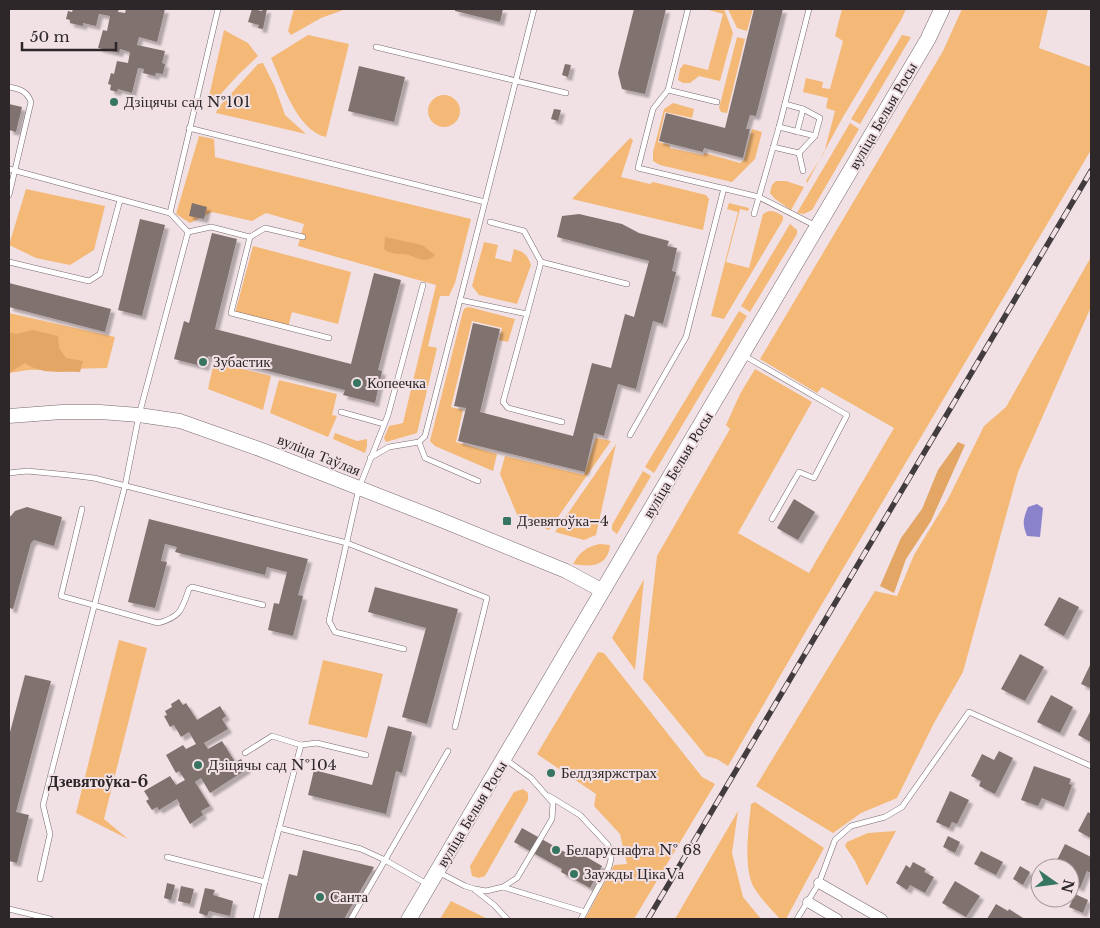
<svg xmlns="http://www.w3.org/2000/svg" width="1100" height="928" font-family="'Libre Baskerville',serif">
<defs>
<filter id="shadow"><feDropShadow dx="4" dy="4" stdDeviation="1" flood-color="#0004"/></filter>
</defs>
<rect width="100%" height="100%" fill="#f1e1e5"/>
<g fill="#f4b877">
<path d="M294 9H346L321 18 291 35 288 31Z"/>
<path d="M705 9H724L733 33 720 81 699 76 690 83H683L678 80 680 69 684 64 708 70 723 14Z"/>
<path d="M728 9H753L747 31 737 28Z"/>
<path d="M842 9H906L901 20 843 117 807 183 806 181 824 153 835 111 826 108 828 98 803 92 806 78 823 82 822 88 830 89 843 41 835 36Z"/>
<path d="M962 9H1048L1039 48 1091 67V150L809 626 728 766 717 759 706 756 643 679 657 556 730 429 726 425 740 394 755 369 812 402 738 533 809 573 894 428 822 387 817 393 760 359 943 51Z"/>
<path d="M224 30 248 43 258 56 239 74 206 110Z"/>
<path d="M308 35 349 44 326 137C297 131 282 82 271 58Z"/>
<path d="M902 35 911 37 860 124 851 119Z"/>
<path d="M737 37 745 39 727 113 721 112 719 108Z"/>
<path d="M263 63 275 87 285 115 306 134 216 113 218 108 258 64Z"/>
<circle cx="444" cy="111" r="16"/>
<path d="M673 103 694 109 692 118 665 112 658 142 670 145V148L703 155 705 153 740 163 744 160 752 129 762 132 755 159 732 182 660 165 653 161V152L664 109Z"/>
<path d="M850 123 859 129 812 210 804 214 797 213Z"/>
<path d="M199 136 214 139 215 157 471 219 455 283 449 296H440L428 346 437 348 417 433 386 442 384 438 389 426 403 423 436 285 298 246 304 224 266 213 252 221 212 212 190 223 176 214Z"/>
<path d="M630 138 633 140 621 177 650 184 653 182 706 195 709 199 703 230 572 199Z"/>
<path d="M776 181H786L804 187 791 210 775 199 770 193 772 185Z"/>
<path d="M26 189 105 206 94 250 70 265 36 258 9 245Z"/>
<path d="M729 203 749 208 748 211 740 209 726 262 749 268 763 214C771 208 776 212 783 216V220L724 319 711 316 738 212 727 209Z"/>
<path d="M790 224 797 230V234L750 312 741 306Z"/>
<path d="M484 242 498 245 495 258 511 262 514 249C524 252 527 254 531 265L517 304 479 295 472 286Z"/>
<path d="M253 246 351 272 338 324 292 312 288 327 235 313Z"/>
<path d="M1091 257V307L1018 472 963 672 934 723 897 798 861 813 833 833 756 786 875 591 897 596 914 555 948 499 984 426 1006 407Z"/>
<path d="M469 307 515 319 508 342 499 340 502 328 472 321 451 407 463 410 456 442 497 454 493 471 435 446 430 441 463 311 465 308Z"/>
<path d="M739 311 747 316 654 473 645 467Z"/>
<path d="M9 313 115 337 107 368 28 370 9 373Z"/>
<path d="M214 362 271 376 263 410 208 389Z"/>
<path d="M279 380 337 394 332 415 337 416 328 437 270 413Z"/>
<path d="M335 433 357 441 367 439V446L365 453 333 439Z"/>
<path d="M596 438 611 441 549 530 518 517 500 474 505 456 584 475Z"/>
<path d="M616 444 596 535 584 540 555 532Z"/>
<path d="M643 471 651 476 617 534 612 530V525Z"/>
<path d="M600 544 610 545C608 567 590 567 573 564 579 553 587 546 600 544Z"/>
<path d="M644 579 635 670 612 638Z"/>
<path d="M119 640 147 648 104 819 128 839 76 813Z"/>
<path d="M598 652 604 653 702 777 715 784 634 919H585L614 865 627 864 620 834 594 806 596 794 537 754Z"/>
<path d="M323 660 383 674 367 738 308 724Z"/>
<path d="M523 789 528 793V800L485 876 479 878 472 876 470 866 514 792Z"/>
<path d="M755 802 824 848 786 919H780C771 909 760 898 753 886 743 864 749 827 751 804Z"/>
<path d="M738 811 732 853 743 897 761 919H675Z"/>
<path d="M896 831 867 886 855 861 845 846 847 842 868 833Z"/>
<path d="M451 901 488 919H440Z"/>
</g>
<g fill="#e3a664">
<path d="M385 237 422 245 435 255C425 266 415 255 404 254 396 254 391 254 384 249Z"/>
<path d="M33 330 58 336 59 348 66 358 83 361 80 372C60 371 42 375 25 363L9 373V332L16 334Z"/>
<path d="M958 442 965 445 931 521 906 559 894 593 880 586 901 538 922 509 938 470Z"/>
</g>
<path fill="#8b82cc" d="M1037 504 1043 508 1040 537 1027 536C1022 523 1023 520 1028 507Z"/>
<g fill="#80726e" filter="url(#shadow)">
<path d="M73 9H119L118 12 125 13 126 9H165L157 42 139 37 137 45 165 51 162 63 165 64 163 74 156 73 155 76 143 73 144 69 138 68 132 93 118 89 117 92 110 90 111 85 108 84 111 73 114 74 117 61 128 63 130 52 120 49 119 53 98 48 103 30 107 31 110 16 99 14 96 26 83 23V26L70 23V20L66 19 68 11 72 12Z"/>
<path d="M252 9 262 11 263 9H267L263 29 258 28 259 25 248 22Z"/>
<path d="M455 9H503L500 22 455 11Z"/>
<path d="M634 9H666L645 94 622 89 618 73Z"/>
<path d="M754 9H783L756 116 750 115 746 129H750L743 158 704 148 703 152 659 141 666 113 725 128Z"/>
<path d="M565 64 571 65 568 77 562 75Z"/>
<path d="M359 66 405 77 394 122 348 111Z"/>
<path d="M9 104 22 107 16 132 9 130Z"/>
<path d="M554 109 561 110 558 121 551 119Z"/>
<path d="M192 203 207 207 204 219 189 216Z"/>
<path d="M579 214 622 224 639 233 669 241 667 246 677 248 672 271 676 272 663 324 653 321 636 389 618 384 604 436 594 433 585 472 458 441 466 408 454 406 473 323 500 329 480 412 573 436 592 363 611 368 625 314 634 317 649 261 557 237 562 216Z"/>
<path d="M140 219 165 225 142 316 118 310Z"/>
<path d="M212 233 237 239 215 329 351 364 374 273 401 280 378 370 382 371 375 403 343 395 345 390 208 356 205 367 174 359 184 321 189 323Z"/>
<path d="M9 283 111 309 105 332 9 307Z"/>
<path d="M794 499 815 512 798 540 777 528Z"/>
<path d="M27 507 62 517 54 546 34 540 31 543 13 609 9 608V518L15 511Z"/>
<path d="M149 519 308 559 298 595 303 596 293 636 268 630 274 603 279 604 287 572 267 567 265 575 175 552 177 547 165 544 161 561 167 562 155 608 128 602Z"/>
<path d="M375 587 458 609 427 724 402 717 426 628 368 612Z"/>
<path d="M1059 597 1079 607 1064 636 1044 625Z"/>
<path d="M1020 654 1044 667 1025 701 1001 689Z"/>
<path d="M1091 663V686L1090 688 1081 684Z"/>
<path d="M25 675 51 681 16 812 29 815 17 863 9 861V736Z"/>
<path d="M1051 695 1073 707 1060 733 1037 722Z"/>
<path d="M179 699 183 705 186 703 197 720 220 706 226 716 222 719 228 729 204 743 208 749 222 741 235 762 241 759 247 769 210 793 201 778 195 782 210 806 201 811 203 815 190 824 179 805 180 804 177 799 159 810 157 807 152 810 146 801 149 799 144 791 170 776 176 785 185 780 179 771 176 773 166 755 183 745 186 749 196 744 189 732 181 737 174 725 170 727 164 716 167 715 165 711 172 707 171 704Z"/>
<path d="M1091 710V742L1078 735Z"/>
<path d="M388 726 412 732 402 773 396 771 386 814 308 795 314 770 372 785Z"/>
<path d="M999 751 1013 758 995 794 979 786 981 781 971 776 982 754 994 760Z"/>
<path d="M1034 766 1071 779 1069 784 1072 785 1064 807 1042 798 1038 806 1021 800Z"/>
<path d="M950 791 969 800 957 824 952 822 949 828 936 822Z"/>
<path d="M1088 812 1091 814V838L1078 831Z"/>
<path d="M522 828 570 855 573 849 602 866 590 888 561 872 562 869 514 842Z"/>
<path d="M948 836 960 842 955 853 943 847Z"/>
<path d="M1065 844 1091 857V873L1087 871 1080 888 1070 883V868L1056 862Z"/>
<path d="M303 850 374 867 344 919H278L289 874 297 876Z"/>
<path d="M981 851 1003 862 996 875 974 864Z"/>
<path d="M913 862 926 869 924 872 934 877 925 893 910 885 907 890 896 883 906 865 910 868Z"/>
<path d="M1020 866 1030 872 1023 885 1013 879Z"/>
<path d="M955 881 980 896 966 917 942 903Z"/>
<path d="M167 883 175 885 171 900 164 898Z"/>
<path d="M181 886 194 889 190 904 178 901Z"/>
<path d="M205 888 215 890 213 895 233 901 230 916 209 911 207 916 199 913Z"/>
<path d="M1075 894 1088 900 1083 913 1069 907Z"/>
<path d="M996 904 1008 911 1009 909 1023 918 1022 919H987Z"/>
</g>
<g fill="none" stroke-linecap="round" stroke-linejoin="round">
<g stroke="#77696d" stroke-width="6">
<g id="service">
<path d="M688 9 668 90 653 109 638 168 759 197 816 226"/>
<path d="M376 47 566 93"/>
<path d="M9 87C20 89 27 91 31 102L9 195"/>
<path d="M668 90 717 102"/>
<path d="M779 127 815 136 820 118 803 109 785 104"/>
<path d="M189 128 485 202"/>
<path d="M797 132 803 109"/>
<path d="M773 147 799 153 815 136"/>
<path d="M799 153 803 171"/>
<path d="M9 169 170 213 188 232 139 415 125 486 43 805 50 834 40 879"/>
<path d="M170 213 218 9"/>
<path d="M754 214 779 127 809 9"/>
<path d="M490 222 524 231 541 262"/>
<path d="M188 232 211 227 250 237 265 228 303 237"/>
<path d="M250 237 231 313 329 338"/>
<path d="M9 262 89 281 100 274 120 200"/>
<path d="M460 300 534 9"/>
<path d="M527 314 503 402 508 408 562 422"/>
<path d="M743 355 847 415 814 478 799 472 772 519"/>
<path d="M341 412 384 424"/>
<path d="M630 435 686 337 724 188"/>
<path d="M419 442 425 458 478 481"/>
<path d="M370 458 389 447 419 442 425 436 460 300 527 314 541 262 627 284"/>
<path d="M9 473 27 471 69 475 94 478 142 490 347 543 487 598 455 727"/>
<path d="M82 509 61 596 158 623C181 617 182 609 189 589L192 587 263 605"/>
<path d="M404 649 335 632 329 621 359 488 388 415 423 285"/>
<path d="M245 753 272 736 301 745"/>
<path d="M549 796 580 815 608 845 611 859 609 867 581 919"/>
<path d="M279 828 361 849 385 860 427 884"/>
<path d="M167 857 265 882 301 745 317 743 366 755"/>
<path d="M438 872 465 886 475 889 486 891 503 887 517 878 552 819 553 803 531 778 505 759"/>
<path d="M503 887 585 912"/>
<path d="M475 890 494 905 507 919"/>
<path d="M9 909 50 919"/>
<path d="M256 919 265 882"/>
<path d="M351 919 448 751"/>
<path d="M797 919 819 883 835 840 851 826 885 817 902 807 969 712 1091 766"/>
</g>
</g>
<g stroke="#77696d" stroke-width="11">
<g id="minor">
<path d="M819 883 882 919"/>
<path d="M808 902 837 919"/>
</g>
</g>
<g stroke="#77696d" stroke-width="15">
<path id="tertiary" d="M9 416 62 412H100L139 415 180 421 262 450 441 520 566 571 603 591"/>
</g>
<g stroke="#77696d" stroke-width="16">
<path id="secondary" d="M409 919 928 39 942 9"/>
</g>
<use href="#service" stroke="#fff" stroke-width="5"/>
<use href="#minor" stroke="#fff" stroke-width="10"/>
<use href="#tertiary" stroke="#fff" stroke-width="14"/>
<use href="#secondary" stroke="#fff" stroke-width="15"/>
<g stroke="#433c3e" stroke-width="5.5">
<path id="rail" d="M648 919 1091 171"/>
</g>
<use href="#rail" stroke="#f1e1e5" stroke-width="4" stroke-dasharray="11" stroke-linecap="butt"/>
</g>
<g fill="#377562" stroke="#f1e1e5" stroke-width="2">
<circle cx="114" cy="102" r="5"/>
<circle cx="203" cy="362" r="5"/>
<circle cx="357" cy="383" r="5"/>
<rect x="502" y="516" width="10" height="10" rx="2.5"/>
<circle cx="198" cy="765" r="5"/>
<circle cx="551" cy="773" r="5"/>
<circle cx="556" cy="850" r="5"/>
<circle cx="574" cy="874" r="5"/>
<circle cx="320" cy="897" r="5"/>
</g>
<g text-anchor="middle" stroke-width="4" stroke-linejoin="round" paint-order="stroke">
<g font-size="15" fill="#2d2729" stroke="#f1e1e5" text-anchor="start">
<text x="124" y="107">Дзіцячы сад №101</text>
<text x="213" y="367">Зубастик</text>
<text x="367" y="388">Копеечка</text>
<text x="517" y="526">Дзевятоўка–4</text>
<text x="208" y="770">Дзіцячы сад №104</text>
<text x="561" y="778">Белдзяржстрах</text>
<text x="566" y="855">Беларуснафта № 68</text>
<text x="584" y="879">Заужды ЦікаVа</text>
<text x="330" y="902">Санта</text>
</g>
<g font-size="15" fill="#2d2729" stroke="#f1e1e5">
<text transform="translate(883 116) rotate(-60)" y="5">вуліца Белыя Росы</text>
<text transform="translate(319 455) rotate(22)" y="5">вуліца Таўлая</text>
<text transform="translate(678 465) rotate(-59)" y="5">вуліца Белыя Росы</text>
<text transform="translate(472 814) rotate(-59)" y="5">вуліца Белыя Росы</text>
</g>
<g font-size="16" font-weight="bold" fill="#2d2729" stroke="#f1e1e5">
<text x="98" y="787">Дзевятоўка-6</text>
</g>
</g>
<rect width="1100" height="928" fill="none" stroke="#2d2729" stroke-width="20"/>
<g transform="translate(1055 883) rotate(104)"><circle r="24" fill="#f1e1e5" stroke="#a3979a"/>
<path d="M0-4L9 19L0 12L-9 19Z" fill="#377562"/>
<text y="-8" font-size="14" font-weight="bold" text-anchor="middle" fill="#2d2729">N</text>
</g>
<path d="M22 42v8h94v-8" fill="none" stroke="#2d2729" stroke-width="2.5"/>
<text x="30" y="42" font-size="15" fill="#2d2729" stroke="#f1e1e5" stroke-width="4" paint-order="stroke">50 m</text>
</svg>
